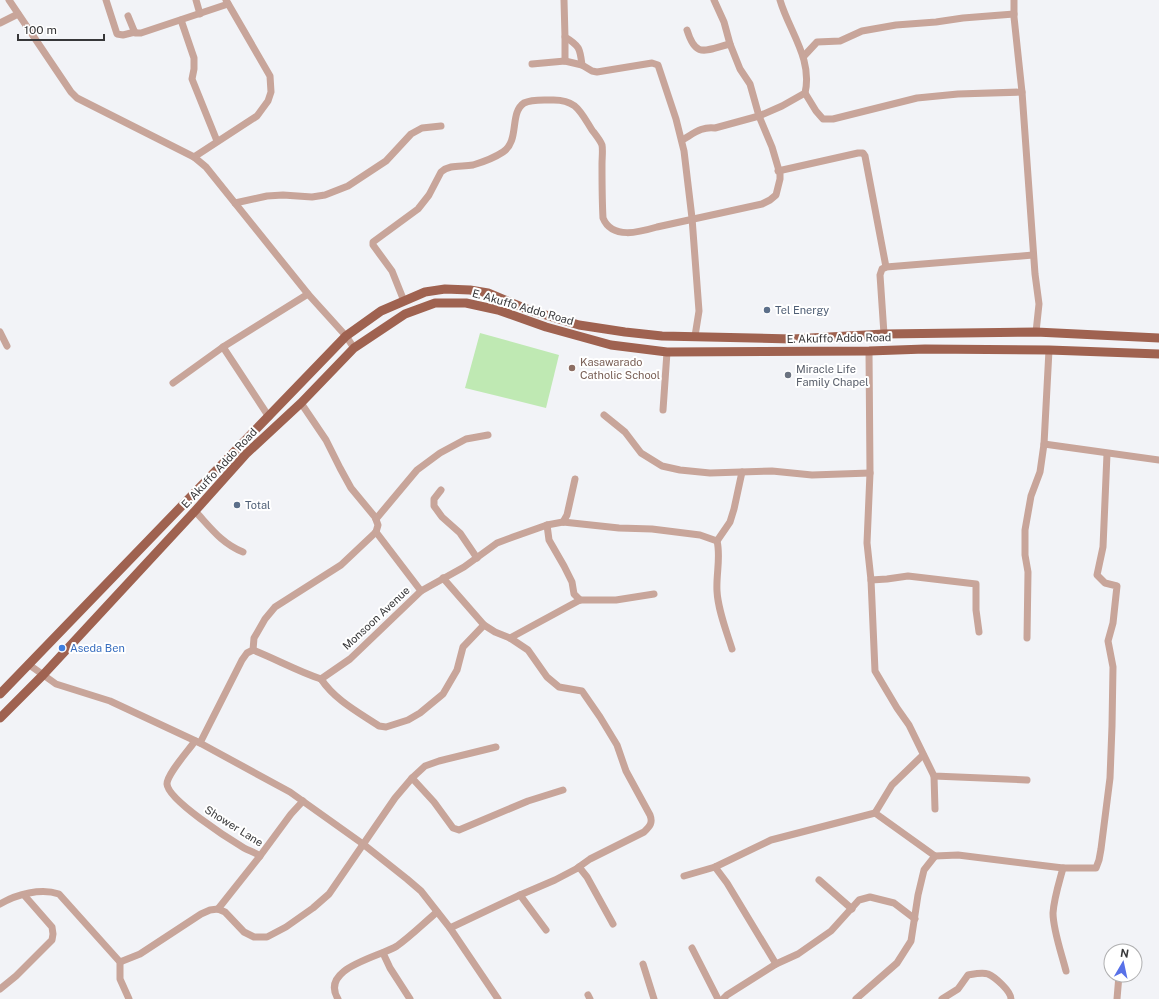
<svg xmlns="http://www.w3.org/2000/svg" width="1159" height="999" font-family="'Public Sans',sans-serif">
<rect width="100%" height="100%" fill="#f2f3f7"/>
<path fill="#bfe9b3" d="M480 333 559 355 546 408 465 388Z"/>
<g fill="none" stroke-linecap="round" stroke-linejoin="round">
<g stroke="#c8a59a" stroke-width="7">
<path d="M9 0 71 92 77 98 194 157 206 167 308 294 346 336 354 348"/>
<path d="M106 0 117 34 123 35 135 32"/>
<path d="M196 0 200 14"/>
<path d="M564 0 565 37C580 46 580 49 582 65L592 71 597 72 652 63 658 65 676 119 684 151 692 218 699 311 695 336"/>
<path d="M714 0 724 22 730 44"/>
<path d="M1014 0V17L1022 92 1035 274 1039 304 1036 332"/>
<path d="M128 16 135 33H141L228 4"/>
<path d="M181 20 194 58V69L192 79 217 141"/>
<path d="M0 23 18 14"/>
<path d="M804 56 817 42 840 41 862 31 896 25 936 22 963 18 1014 14"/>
<path d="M565 61V37"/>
<path d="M532 64 565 61 582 65"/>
<path d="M805 93 816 111 823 119H833L917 98 958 94 1022 92"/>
<path d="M682 140C693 134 702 126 715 128L759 116 782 106 805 93C813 59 789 31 780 0"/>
<path d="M194 157 257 116 268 101 271 92 270 76 226 0"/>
<path d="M778 171 858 153H863L865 156 886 267"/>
<path d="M235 203 267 196 283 195 312 197 325 195 348 186 386 161 411 134 422 128 441 126"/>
<path d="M404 301 392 271 373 245V242L418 209 429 195 441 172C450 164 461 167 473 165 483 162 494 158 503 152 520 141 509 113 524 103 532 99 543 100 551 100 576 99 580 111 592 130 595 134 600 140 602 145 603 150 602 158 602 164 602 182 602 200 603 218 612 240 640 232 657 227L762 204 770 200 776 195 780 179V174L772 147 759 116 750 84 740 69 730 44C705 50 696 59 687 30"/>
<path d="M0 332 7 346"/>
<path d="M884 334 880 275 882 269 886 267 1033 255"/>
<path d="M223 347 269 417"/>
<path d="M869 351 870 473 867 543 871 580 875 671 897 708 909 725 934 776 1027 780"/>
<path d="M173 383 223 347 308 294"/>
<path d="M301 403 326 440 340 468 351 488 375 517 378 525 376 532"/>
<path d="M663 410 667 352"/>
<path d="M604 415 625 432 641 453 662 466 680 470 710 473 772 471 812 475 870 473"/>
<path d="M1044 444 1159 460"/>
<path d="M441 490 434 499V506L442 517 460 533 477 558"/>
<path d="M195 511C210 527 222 544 243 552"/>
<path d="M376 519 417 470 440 453 466 439 488 435"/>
<path d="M563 522 567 515 575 479"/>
<path d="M547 525 549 540 564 566 572 582 574 594 580 600"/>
<path d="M376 532 421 591"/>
<path d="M717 541 730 522 734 509 742 472"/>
<path d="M443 578 484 625 495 632 510 638 528 650 547 677 559 687 582 691 600 717 617 745 626 771 650 815C653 823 650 826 644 832L590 859 576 869 555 880 520 895 450 928"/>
<path d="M871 580 887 579 908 576 976 584V610L979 632"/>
<path d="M510 638 580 600H616L654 594"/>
<path d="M1027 638 1028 572 1025 555V530L1031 496 1040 472 1044 444 1049 350"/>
<path d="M253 650C276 659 297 671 321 679"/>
<path d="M28 664 56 684 110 701 200 743 290 792 363 844 407 879 421 891 450 928 498 999"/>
<path d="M321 679 350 659 421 591 464 567 497 543 513 537 547 525 563 522 619 528 652 529 700 535 717 541C721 557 716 574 717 591 718 610 726 630 732 649"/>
<path d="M321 679C335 700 358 712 379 726L386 727 408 720 420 713 443 694 457 670 463 647 484 625"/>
<path d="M195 741C189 750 167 774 167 784 168 800 229 839 244 848 249 851 255 852 260 856L291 814 303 801"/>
<path d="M200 743 242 660 247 653 253 650 254 638 257 633 265 619 275 607 341 565 376 532"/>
<path d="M923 755 892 785 875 813 935 856 958 855 1063 868H1096L1099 860 1101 849 1110 778 1112 726 1113 667 1108 641 1113 623 1117 586 1105 583 1097 575 1103 547 1107 454"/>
<path d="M934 776 935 809"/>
<path d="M412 778 434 802 453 828 459 830 528 801 563 790"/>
<path d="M579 867 587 877 613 924"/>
<path d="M715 867 727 883 776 964"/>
<path d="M1063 868C1059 883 1054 898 1053 913 1053 930 1062 955 1066 971"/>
<path d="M684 876 715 867 771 840 875 813"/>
<path d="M819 880 852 909"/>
<path d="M520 895 546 930"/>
<path d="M0 904C17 894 41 888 59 894L120 962V979L129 999"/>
<path d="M218 909 260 856"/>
<path d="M692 948 718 999"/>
<path d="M383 953 390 968 410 999"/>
<path d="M120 962 140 954 201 914 210 910 218 909 225 912 244 932 254 937H267L286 927 313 908 329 894 395 798 412 778 425 766 439 761 496 747"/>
<path d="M643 964 654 999"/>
<path d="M0 989 16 976 52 940 53 934 52 927 24 895"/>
<path d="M588 995 590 999"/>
<path d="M338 999C319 968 380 957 397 946 411 936 424 923 437 912"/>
<path d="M723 999 727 995 776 964 798 954 831 931 859 900 870 897 894 903 915 919"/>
<path d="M856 999 897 963 911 941 918 895 924 870 935 856"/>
<path d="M942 999 958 989 968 975C974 974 982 972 988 974 995 977 1011 991 1011 999"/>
<path d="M1117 999 1119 975"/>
</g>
<g stroke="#9f6250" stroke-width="9">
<path d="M0 694 346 336 381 311 425 292 445 289 470 290 488 293 529 310 579 325 625 332 662 336 792 339 884 334 1036 332 1159 338"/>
<path d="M0 718 43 675 195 511 246 454 301 403 354 348 405 314 435 303H466L498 310 546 327 611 345 667 352 869 351 925 349 1049 350 1159 354"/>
</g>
</g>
<g fill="#5c6f8a" stroke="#fff" stroke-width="1.5">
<circle cx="767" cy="310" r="4"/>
<circle cx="237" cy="505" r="4"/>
</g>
<circle fill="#8d6e63" stroke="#fff" stroke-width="1.5" cx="572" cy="368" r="4"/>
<circle fill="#6b7280" stroke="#fff" stroke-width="1.5" cx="788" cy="375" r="4"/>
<circle fill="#3f7fe0" stroke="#fff" stroke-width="1.5" cx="62" cy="648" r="4"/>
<g text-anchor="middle" stroke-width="4" stroke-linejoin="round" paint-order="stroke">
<g font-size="11" fill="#373739" stroke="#fff">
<text transform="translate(523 307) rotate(16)" y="4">E. Akuffo Addo Road</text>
<text transform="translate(839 338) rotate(-1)" y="4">E. Akuffo Addo Road</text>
<text transform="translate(219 468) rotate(-47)" y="4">E. Akuffo Addo Road</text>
<text transform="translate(376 618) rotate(-43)" y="4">Monsoon Avenue</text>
<text transform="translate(234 826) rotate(32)" y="4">Shower Lane</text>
</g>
<g font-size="11" fill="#4e5e75" stroke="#fff" text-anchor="start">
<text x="775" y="314">Tel Energy</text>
<text x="245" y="509">Total</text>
</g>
<g font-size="11" fill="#785e54" stroke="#fff" text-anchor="start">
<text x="580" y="366">Kasawarado<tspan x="580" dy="13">Catholic School</tspan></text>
</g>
<g font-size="11" fill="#5b616d" stroke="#fff" text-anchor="start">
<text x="796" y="373">Miracle Life<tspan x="796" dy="13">Family Chapel</tspan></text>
</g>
<g font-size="11" fill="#366cbe" stroke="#fff" text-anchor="start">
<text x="70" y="652">Aseda Ben</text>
</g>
</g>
<g transform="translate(1123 963) rotate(9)"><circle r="19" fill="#ffffff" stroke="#afafb0"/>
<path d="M0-3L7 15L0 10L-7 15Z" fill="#5871e8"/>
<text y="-6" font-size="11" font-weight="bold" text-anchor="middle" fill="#373739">N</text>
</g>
<path d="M18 34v6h86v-6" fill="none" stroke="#373739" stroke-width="2"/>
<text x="24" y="34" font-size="12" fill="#373739" stroke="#ffffff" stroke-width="3" paint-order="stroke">100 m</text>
</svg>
